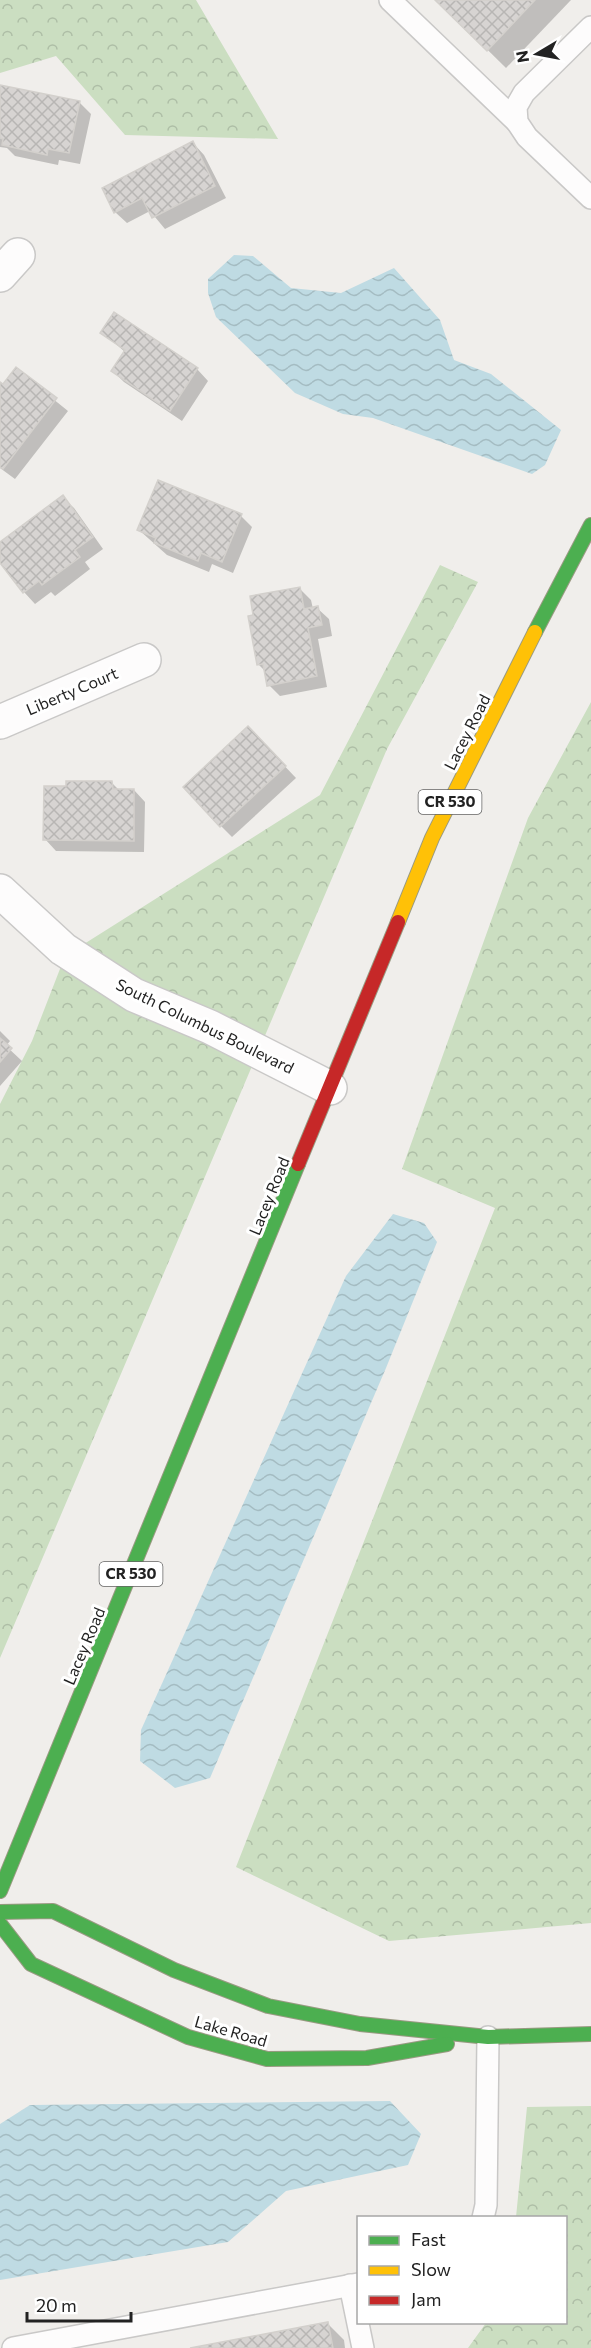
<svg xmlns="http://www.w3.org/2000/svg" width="591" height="2348" font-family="Commissioner,sans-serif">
<defs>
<pattern id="forest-crowns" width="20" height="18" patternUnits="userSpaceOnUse" patternTransform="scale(1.5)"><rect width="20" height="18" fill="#cbdec1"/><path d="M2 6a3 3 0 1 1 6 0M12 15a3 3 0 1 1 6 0" fill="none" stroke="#aebea6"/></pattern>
<pattern id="water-waves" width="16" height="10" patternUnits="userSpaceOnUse" patternTransform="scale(1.5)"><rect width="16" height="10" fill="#bfdbe3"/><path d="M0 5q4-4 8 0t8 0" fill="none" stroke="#a4bcc2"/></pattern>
<pattern id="building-cross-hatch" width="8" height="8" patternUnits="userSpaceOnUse" patternTransform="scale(1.5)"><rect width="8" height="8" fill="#d7d4d2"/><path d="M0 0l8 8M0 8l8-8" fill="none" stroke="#b8b6b4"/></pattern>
</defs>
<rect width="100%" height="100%" fill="#f0eeeb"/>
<g fill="url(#forest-crowns)">
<path d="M0 0H196L278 139 125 135 56 56 0 73Z"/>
<path d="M440 565 478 582 387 749 0 1658V1104L32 1041 65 956 320 795Z"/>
<path d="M591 702V1923L389 1941 236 1867 495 1208 402 1169 528 818Z"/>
<path d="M591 2106V2348H468L486 2323 566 2322V2218L516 2217 527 2107Z"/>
</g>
<g fill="url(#water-waves)">
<path d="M234 255 253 256 291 288 341 293 394 268 440 320 454 360 491 374 561 430 545 465 532 474 373 418 343 414 295 393 216 317 208 293V279Z"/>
<path d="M393 1214 424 1223 437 1242 386 1368 210 1778 175 1788 140 1761 141 1730 346 1276Z"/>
<path d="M390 2101 421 2134 408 2165 286 2191 228 2242 0 2280V2124L30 2105Z"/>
</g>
<g fill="#0003">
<path d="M437 0H571L506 68Z"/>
<path d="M0 87 79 102 91 114 80 164 59 160 58 165 15 156 7 148 0 147Z"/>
<path d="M193 143 204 155 226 198 165 229 150 211 127 223 115 212Z"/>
<path d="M102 332 197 369 208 381 182 421 124 382 113 371 125 352Z"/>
<path d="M16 369 68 411 15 479 0 468V383L3 386Z"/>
<path d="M62 497 74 508 103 549 85 562 90 569 55 596 51 592 35 604 24 592 0 560V544Z"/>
<path d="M241 516 252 527 233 573 212 564 209 572 167 555 139 530Z"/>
<path d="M299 588 311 600 313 609 317 608 329 619 332 636 318 639 327 687 280 696 269 685 266 672 258 664Z"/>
<path d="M259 739 296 778 232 837 221 826Z"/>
<path d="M112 783 119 790H134L145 802 144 852 56 851 45 839Z"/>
<path d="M0 1031 10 1041 6 1046 22 1061 0 1086Z"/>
<path d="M328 2324 344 2340 345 2348H199Z"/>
</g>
<g fill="url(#building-cross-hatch)" stroke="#d3d0cc" stroke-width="1.5">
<path d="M435 0H535L487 51Z"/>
<path d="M0 85 80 101 69 153 48 149 47 155 2 145 3 139 0 138Z"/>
<path d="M193 141 215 186 152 218 142 198 114 213 102 188Z"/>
<path d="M114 312 198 368 170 411 111 371 125 350 100 333Z"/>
<path d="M16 367 57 398 3 469 0 467V382L3 384Z"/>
<path d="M158 480 242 514 222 562 201 553 198 561 154 543 156 538 137 530Z"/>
<path d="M63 495 93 537 75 550 80 557 42 585 39 581 23 593 0 563V542Z"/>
<path d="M300 587 304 609 318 606 322 625 308 628 317 676 267 686 263 664 257 665 248 616 253 615 250 596Z"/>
<path d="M248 726 286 766 220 827 183 787Z"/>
<path d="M66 781H112L113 789H134V841L43 840 44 786H66Z"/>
<path d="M0 1038 12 1048 0 1062Z"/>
<path d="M328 2322 333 2348H190Z"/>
</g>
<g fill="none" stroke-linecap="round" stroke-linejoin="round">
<g stroke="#c9c8c7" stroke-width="24">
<g id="lane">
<path d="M390 0 517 122"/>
<path d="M591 27 524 93 516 107 517 122 527 137 591 198"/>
<path d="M483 2218 486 2205 488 2037"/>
<path d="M350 2285 363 2348"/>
<path d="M13 2348 358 2284"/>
</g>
</g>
<g stroke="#c9c8c7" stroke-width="36">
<g id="street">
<path d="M0 275 18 255"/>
<path d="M0 722 144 660"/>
<path d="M0 891 63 949 134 995 210 1027 330 1088"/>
</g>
</g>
<g stroke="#999a82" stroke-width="16">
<g id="fast">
<path d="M535 632 591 525"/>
<path d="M0 1891 298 1164"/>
<path d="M0 1912 53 1911 174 1970 268 2006 360 2024 488 2037 591 2034"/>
<path d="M0 1924 31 1964 188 2037 267 2059 367 2058 447 2044"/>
</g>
</g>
<g stroke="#999a82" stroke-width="16">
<path id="slow" d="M398 922 432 838 535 632"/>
</g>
<g stroke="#999a82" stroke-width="16">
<path id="jam" d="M298 1164 398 922"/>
</g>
<use href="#lane" stroke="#fdfcfc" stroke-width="21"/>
<use href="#street" stroke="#fdfcfc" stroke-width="33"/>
<use href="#fast" stroke="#4caf50" stroke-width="14"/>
<use href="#slow" stroke="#ffc107" stroke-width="14"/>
<use href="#jam" stroke="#c62828" stroke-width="14"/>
</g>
<g text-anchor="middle" stroke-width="6" stroke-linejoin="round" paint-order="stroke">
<g fill="#fff" stroke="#646464" stroke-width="1.5">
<rect x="418.5" y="790" width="63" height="24" rx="4.5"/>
<rect x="99.5" y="1562" width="63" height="24" rx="4.5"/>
</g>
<g font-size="15" font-weight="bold" fill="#222">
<text x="450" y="807">CR 530</text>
<text x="131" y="1579">CR 530</text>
</g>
<g font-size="16" fill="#222" stroke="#fff">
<text transform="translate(72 691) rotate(-23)" y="6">Liberty Court</text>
<text transform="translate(467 732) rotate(-63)" y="6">Lacey Road</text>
<text transform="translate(205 1026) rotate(26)" y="6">South Columbus Boulevard</text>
<text transform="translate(269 1196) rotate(-68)" y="6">Lacey Road</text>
<text transform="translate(84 1646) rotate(-67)" y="6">Lacey Road</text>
<text transform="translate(231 2031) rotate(16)" y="6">Lake Road</text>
</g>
</g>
<rect x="357" y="2216" width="210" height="108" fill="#ffffff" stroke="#a7a7a7" stroke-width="1.5"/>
<rect x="369" y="2236" width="30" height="9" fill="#4caf50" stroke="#a7a7a7" stroke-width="1.5"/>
<text x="411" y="2246" font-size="18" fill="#222222">Fast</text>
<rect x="369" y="2266" width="30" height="9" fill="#ffc107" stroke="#a7a7a7" stroke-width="1.5"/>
<text x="411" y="2276" font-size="18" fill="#222222">Slow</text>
<rect x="369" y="2296" width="30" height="9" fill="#c62828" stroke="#a7a7a7" stroke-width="1.5"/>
<text x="411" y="2306" font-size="18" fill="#222222">Jam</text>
<g transform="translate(537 54) rotate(260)" stroke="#ffffff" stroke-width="4.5" paint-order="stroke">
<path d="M0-4.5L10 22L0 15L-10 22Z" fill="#222222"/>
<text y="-9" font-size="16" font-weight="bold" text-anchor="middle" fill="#222222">N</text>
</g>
<path d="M27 2312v9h104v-9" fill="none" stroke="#222222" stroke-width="3"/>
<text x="36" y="2312" font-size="18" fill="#222222" stroke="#ffffff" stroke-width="4.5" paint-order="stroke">20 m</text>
</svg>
